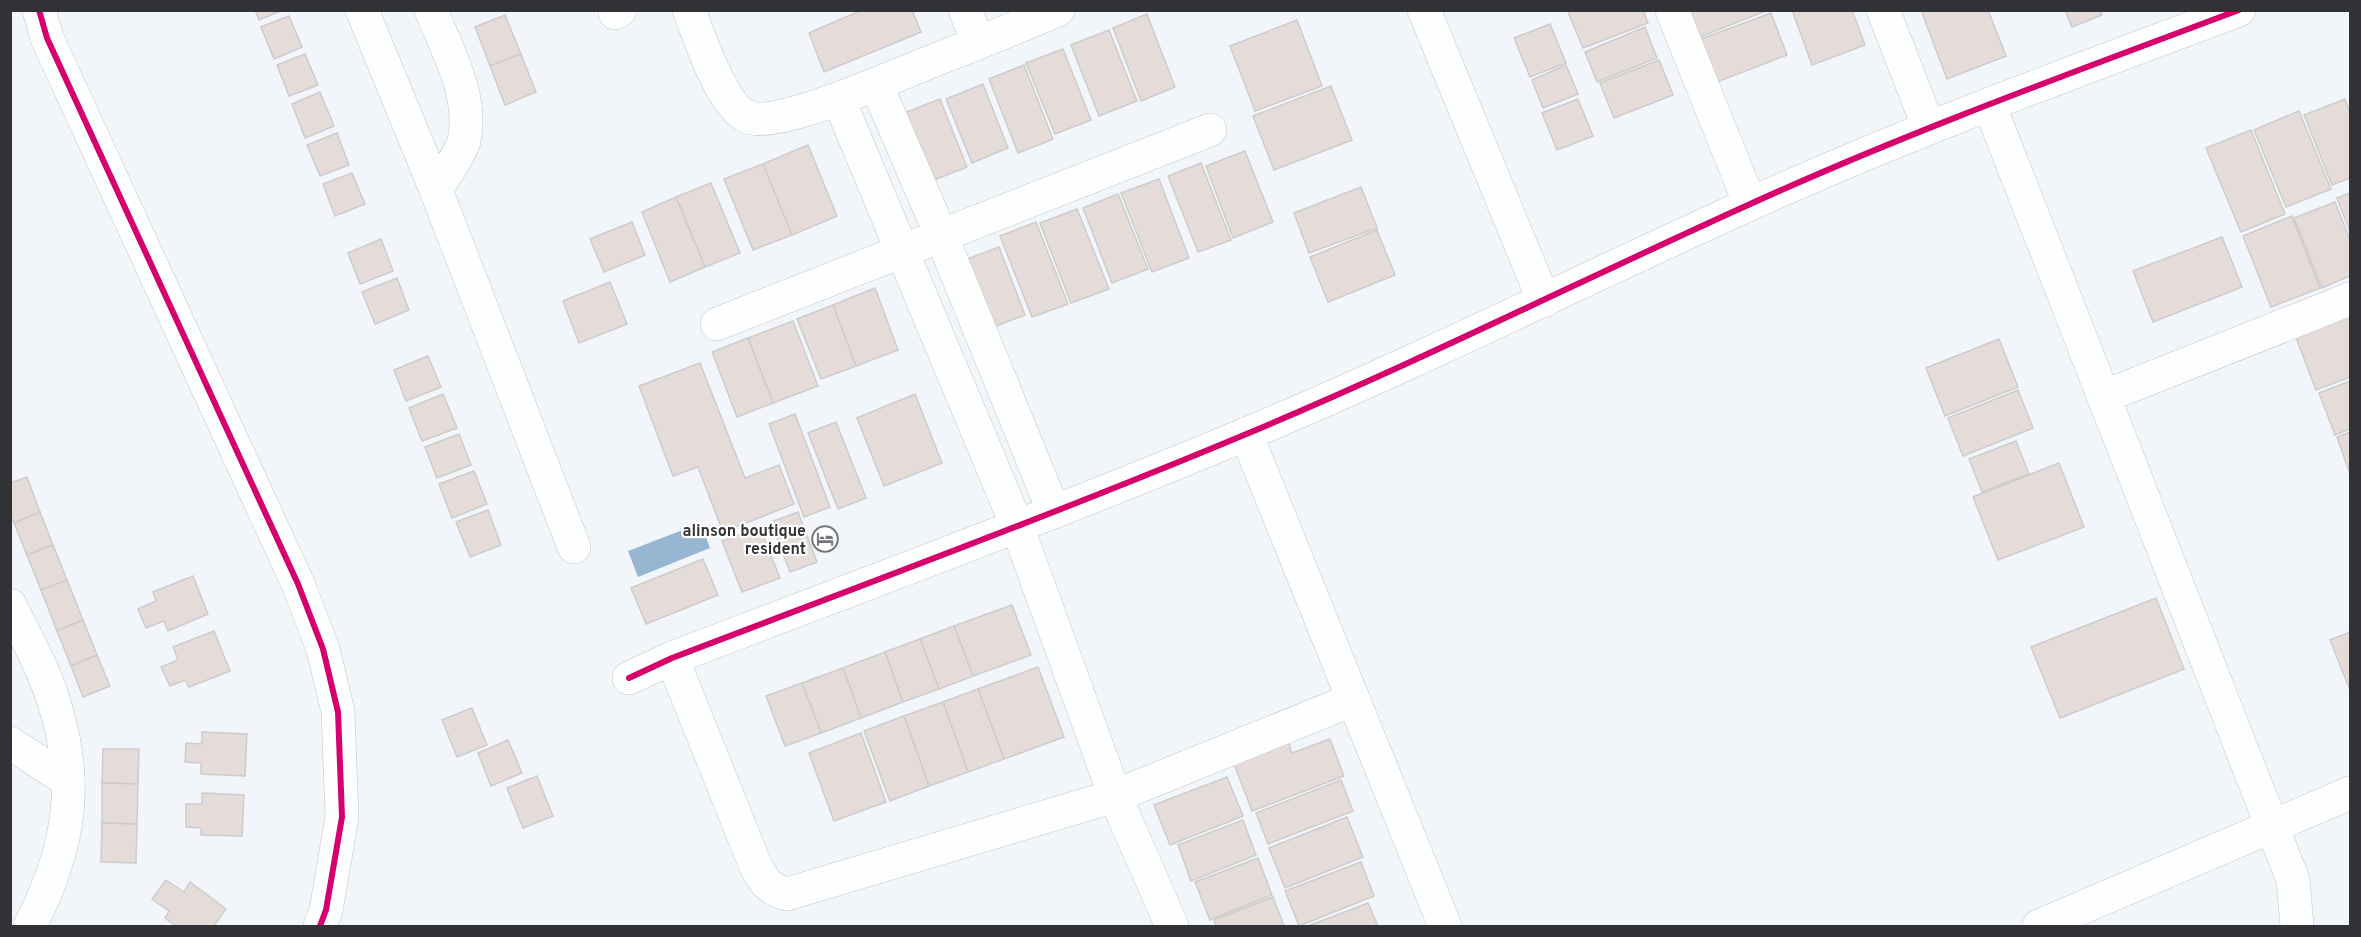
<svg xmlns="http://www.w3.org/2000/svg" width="2361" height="937" font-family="Overpass,sans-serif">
<rect width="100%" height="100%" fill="#f2f5fa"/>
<path fill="#97b6d1" d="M701 523 710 548 638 577 628 551Z"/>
<g fill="#e5dcd9" stroke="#cdcccd" stroke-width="1.5">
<path d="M255 10H283L259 20Z"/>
<path d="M912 10 921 32 824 72 809 33 862 10Z"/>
<path d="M1573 10H1643L1648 23 1583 48 1568 12Z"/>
<path d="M1689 10H1768L1700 37Z"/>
<path d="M1792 10H1852L1865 45 1812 65Z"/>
<path d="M1921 10H1988L2006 56 1947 79Z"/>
<path d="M2065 10H2100L2102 15 2072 27Z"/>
<path d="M1771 13 1787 55 1717 82 1701 39Z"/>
<path d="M1147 14 1175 87 1141 101 1113 28Z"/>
<path d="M505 15 521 54 490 66 475 27Z"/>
<path d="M289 16 302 47 274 59 261 27Z"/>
<path d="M1297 20 1322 86 1255 111 1230 46Z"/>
<path d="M1550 24 1566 63 1530 77 1514 38Z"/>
<path d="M1645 27 1657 58 1597 82 1585 52Z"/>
<path d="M1109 30 1137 101 1099 116 1071 45Z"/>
<path d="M1063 49 1091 120 1055 134 1026 63Z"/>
<path d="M305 54 318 85 289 96 277 65Z"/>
<path d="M521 54 536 92 505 105 490 66Z"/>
<path d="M1659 60 1673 95 1614 118 1600 83Z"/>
<path d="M1024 65 1053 139 1018 153 989 79Z"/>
<path d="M1566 65 1578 94 1543 108 1532 80Z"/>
<path d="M983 84 1008 148 972 163 946 99Z"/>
<path d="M1331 86 1352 140 1274 170 1253 116Z"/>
<path d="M320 92 334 126 305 138 292 104Z"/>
<path d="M940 99 967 167 929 182 902 114Z"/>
<path d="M1578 99 1593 136 1557 150 1542 113Z"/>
<path d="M2345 99 2350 113V178L2332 185 2304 115Z"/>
<path d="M2299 111 2331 189 2286 207 2254 130Z"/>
<path d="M2251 130 2285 214 2241 232 2206 148Z"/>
<path d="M337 133 349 165 320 176 307 145Z"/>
<path d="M808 145 837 216 792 235 763 164Z"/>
<path d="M1245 151 1273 222 1233 238 1206 166Z"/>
<path d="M1201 163 1231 240 1198 252 1168 176Z"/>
<path d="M763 164 792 235 753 250 724 179Z"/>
<path d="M352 173 365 204 335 216 323 184Z"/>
<path d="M1159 179 1189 258 1152 272 1121 193Z"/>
<path d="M711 183 740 253 705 267 676 197Z"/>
<path d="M1361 187 1377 228 1309 253 1294 213Z"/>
<path d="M2350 193V232L2337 198Z"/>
<path d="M1118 194 1148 269 1112 283 1083 208Z"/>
<path d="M676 197 705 267 670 282 642 212Z"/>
<path d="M2335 202 2350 240V276L2322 288 2294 218Z"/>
<path d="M1077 209 1109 289 1071 303 1040 223Z"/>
<path d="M2292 216 2320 288 2271 307 2243 236Z"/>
<path d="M632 222 645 255 604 272 590 239Z"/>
<path d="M1036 222 1068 304 1032 317 1000 236Z"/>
<path d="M1377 230 1395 275 1328 302 1310 257Z"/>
<path d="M2222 237 2242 287 2153 322 2133 271Z"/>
<path d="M381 239 393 271 360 284 348 253Z"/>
<path d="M999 247 1025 315 988 329 962 261Z"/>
<path d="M397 278 409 310 375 324 362 292Z"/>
<path d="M610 282 627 324 579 343 563 301Z"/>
<path d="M875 288 898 350 856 366 833 305Z"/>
<path d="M833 305 856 366 821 379 797 319Z"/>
<path d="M2350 313V377L2316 390 2295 335Z"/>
<path d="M793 321 818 386 773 403 748 338Z"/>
<path d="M748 338 773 403 737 417 712 352Z"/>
<path d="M1999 339 2018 387 1945 416 1926 368Z"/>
<path d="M428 356 441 387 406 401 394 370Z"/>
<path d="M700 363 745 478 779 465 794 504 723 532 698 467 673 476 639 386Z"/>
<path d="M2350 381V429L2335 435 2319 393Z"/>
<path d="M2018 390 2033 428 1963 456 1948 418Z"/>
<path d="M443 394 457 428 422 441 409 408Z"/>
<path d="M915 394 942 463 884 486 857 418Z"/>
<path d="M795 414 830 507 804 517 769 424Z"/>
<path d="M836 422 866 498 838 509 808 433Z"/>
<path d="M2350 432V474L2337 437Z"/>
<path d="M459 434 471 465 437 478 425 447Z"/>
<path d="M2016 441 2029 474 1982 492 1969 459Z"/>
<path d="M2059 463 2084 527 1998 560 1973 497Z"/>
<path d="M474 471 487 504 452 518 439 484Z"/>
<path d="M27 477 40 512 14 523 10 514V483Z"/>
<path d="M488 510 501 545 470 557 456 522Z"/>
<path d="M40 512 53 545 27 555 14 523Z"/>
<path d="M798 512 817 562 790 572 771 522Z"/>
<path d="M760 527 780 578 742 592 722 541Z"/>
<path d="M53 545 67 580 41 590 27 555Z"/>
<path d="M703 559 718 595 646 624 631 588Z"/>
<path d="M193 576 208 614 168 631 164 621 146 628 138 609 156 601 153 592Z"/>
<path d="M67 580 83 620 57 631 41 590Z"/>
<path d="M2156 598 2184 669 2060 718 2031 647Z"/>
<path d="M1012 605 1031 655 973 676 954 626Z"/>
<path d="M83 620 97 655 71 666 57 631Z"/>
<path d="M954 626 973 676 939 689 920 639Z"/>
<path d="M214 631 230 671 189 687 185 680 170 686 161 667 178 660 173 647Z"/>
<path d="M2350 632V690L2330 640Z"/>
<path d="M920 639 939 689 903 702 885 652Z"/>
<path d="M885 652 903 702 861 718 843 668Z"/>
<path d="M97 655 110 686 83 697 71 666Z"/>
<path d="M1038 667 1064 737 1004 759 978 689Z"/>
<path d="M843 668 861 718 821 733 802 683Z"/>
<path d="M802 683 821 733 785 746 766 696Z"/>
<path d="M978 689 1004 759 968 772 943 702Z"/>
<path d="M943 702 968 772 929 786 904 716Z"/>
<path d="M472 708 487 745 457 757 442 720Z"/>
<path d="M904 716 929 786 890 801 864 731Z"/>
<path d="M202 732 247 734 245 776 201 774V763L185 762 186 743 202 744Z"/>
<path d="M861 733 886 802 834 821 809 753Z"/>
<path d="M1330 739 1344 776 1252 811 1233 761 1288 741 1292 753Z"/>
<path d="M508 740 522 773 491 786 478 753Z"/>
<path d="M103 749H139L138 784 102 783Z"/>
<path d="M537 776 553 816 523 828 507 788Z"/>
<path d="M1227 777 1243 816 1170 845 1154 805Z"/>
<path d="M1341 780 1353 811 1268 844 1256 813Z"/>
<path d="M102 783 138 784 137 824 102 823Z"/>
<path d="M202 793 244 795 242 836 201 835V828L186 827V804H202Z"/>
<path d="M1347 817 1363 857 1285 888 1269 848Z"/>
<path d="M1243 820 1256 855 1191 881 1178 845Z"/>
<path d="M102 823 137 824 136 863 101 862Z"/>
<path d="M1258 858 1272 895 1210 920 1195 882Z"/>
<path d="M1361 862 1374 896 1299 926 1285 891Z"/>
<path d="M166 880 184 892 190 882 226 909 214 926H176L165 918 169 911 152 899Z"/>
<path d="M1273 897 1284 926H1216L1214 920Z"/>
<path d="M1368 903 1378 926H1308Z"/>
</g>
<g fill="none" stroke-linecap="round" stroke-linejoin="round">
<g stroke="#c3c5c8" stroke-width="34">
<g id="minor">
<path d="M39 10 47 38 298 584 323 649 338 712 342 817 326 910 320 926"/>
<path d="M362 10 436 190"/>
<path d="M431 10C447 50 474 97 464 141 460 155 444 176 436 190L574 547"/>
<path d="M689 10C699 36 722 107 748 117 778 129 897 75 930 62 973 45 1015 28 1058 10"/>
<path d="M965 10 978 42"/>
<path d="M1424 10 1544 301"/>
<path d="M1672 10 1750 204"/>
<path d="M1883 10 1929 128"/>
<path d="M615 13 620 10"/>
<path d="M876 84 941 235 1054 512"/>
<path d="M839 100 1017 526 1115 796 1172 926"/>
<path d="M1989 104 2293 880 2297 926"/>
<path d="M717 324 1210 130"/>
<path d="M2103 397 2350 299"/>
<path d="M1246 434 1445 926"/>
<path d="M10 605C24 634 41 663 51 693 81 780 71 845 30 926"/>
<path d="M672 658 757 869C765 883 771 890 787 894L1115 796 1352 700"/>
<path d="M629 678 672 658C863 585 1055 514 1244 435 1414 364 1580 281 1748 205 1908 132 2074 72 2239 10"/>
<path d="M10 743 68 781"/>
<path d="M2039 926 2350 793"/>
</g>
</g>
<use href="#minor" stroke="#fdfefe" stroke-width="33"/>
<g stroke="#fff" stroke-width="10">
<g id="cycleway">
<path d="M39 10 47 38 298 584 323 649 338 712 342 817 326 910 320 926"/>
<path d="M629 678 672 658C863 585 1055 514 1244 435 1414 364 1580 281 1748 205 1908 132 2074 72 2239 10"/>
</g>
</g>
<use href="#cycleway" stroke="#d6006c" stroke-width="6"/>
</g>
<defs>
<g id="hotel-ring" transform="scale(1.35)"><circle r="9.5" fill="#fff" stroke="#74767b" stroke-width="1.5"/><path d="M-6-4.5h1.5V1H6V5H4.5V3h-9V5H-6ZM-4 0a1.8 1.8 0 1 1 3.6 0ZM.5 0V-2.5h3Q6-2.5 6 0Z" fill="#74767b"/></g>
</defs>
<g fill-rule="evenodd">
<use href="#hotel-ring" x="825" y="539"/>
</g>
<g text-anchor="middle" stroke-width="4.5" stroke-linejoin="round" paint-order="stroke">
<g font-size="16" font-weight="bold" fill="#303236" stroke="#fff" text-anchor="end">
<text x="806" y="536">alinson boutique<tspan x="806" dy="18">resident</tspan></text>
</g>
</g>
<rect width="2361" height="937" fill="none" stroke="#303236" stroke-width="24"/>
</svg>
